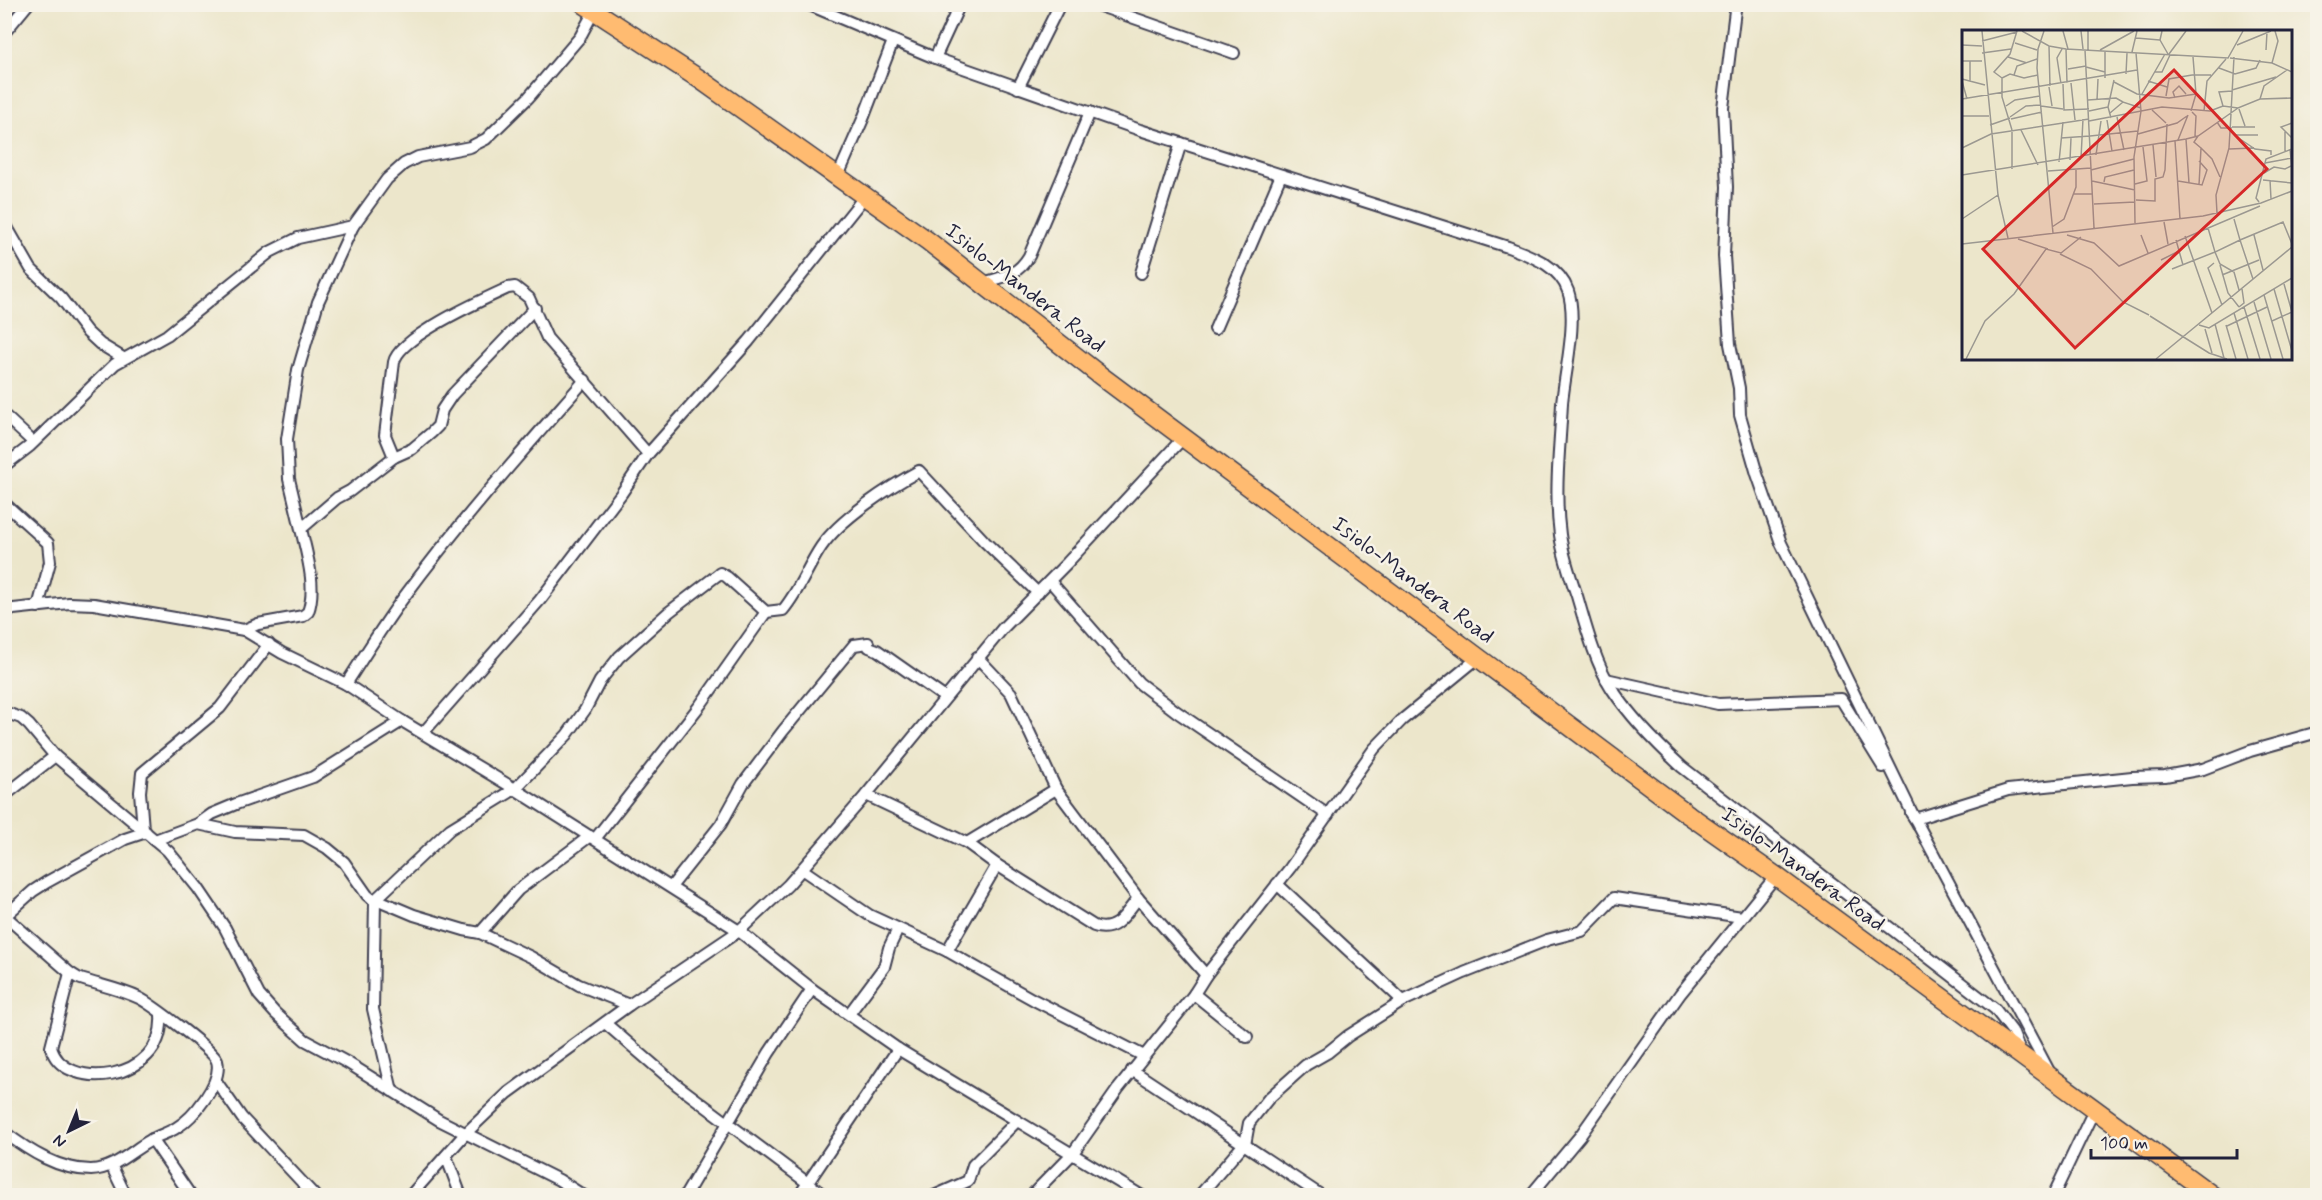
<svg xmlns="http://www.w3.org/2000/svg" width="2322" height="1200" font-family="Mynerve,sans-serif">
<rect width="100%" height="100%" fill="#f7f3e8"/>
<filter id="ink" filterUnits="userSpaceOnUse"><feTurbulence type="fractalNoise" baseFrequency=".0167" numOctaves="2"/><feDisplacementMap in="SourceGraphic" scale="12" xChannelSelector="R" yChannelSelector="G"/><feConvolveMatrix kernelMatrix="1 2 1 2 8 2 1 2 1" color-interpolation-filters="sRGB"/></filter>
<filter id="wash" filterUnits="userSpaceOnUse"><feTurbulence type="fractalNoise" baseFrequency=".008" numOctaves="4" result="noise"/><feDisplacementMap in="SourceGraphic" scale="24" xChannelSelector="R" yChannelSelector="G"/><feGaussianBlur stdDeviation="1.35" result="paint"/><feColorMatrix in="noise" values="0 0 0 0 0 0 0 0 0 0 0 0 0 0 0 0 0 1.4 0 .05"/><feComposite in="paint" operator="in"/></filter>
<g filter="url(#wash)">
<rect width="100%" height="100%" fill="#ece6cb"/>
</g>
<g filter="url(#ink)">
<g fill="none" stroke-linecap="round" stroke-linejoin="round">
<g stroke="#403f51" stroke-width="14">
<g id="minor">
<path d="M807 4 935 58 1140 130 1508 247C1531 256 1559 265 1568 291 1578 320 1565 371 1562 403 1560 447 1554 491 1560 535 1563 555 1570 576 1577 596 1586 627 1595 662 1612 689 1630 716 1658 745 1682 767L1995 1009 2012 1031 2020 1051"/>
<path d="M1094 4 1234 53"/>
<path d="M1733 4 1735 10 1723 108 1727 187 1724 256 1730 344 1739 388 1740 415 1757 474 1781 543 1915 819 2050 1073"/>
<path d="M4 33 28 4"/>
<path d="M935 58 960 4"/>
<path d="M1018 88 1060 4"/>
<path d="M838 176 863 119 893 41"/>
<path d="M4 222 31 269 61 298 87 332 100 344 123 358"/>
<path d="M1141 273 1181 143"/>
<path d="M982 283C1003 277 1017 276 1029 256L1090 112"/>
<path d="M1215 329 1281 175"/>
<path d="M4 415 33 442"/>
<path d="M394 457 385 435 394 362C399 337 484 299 508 288L515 287 529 298 547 338 648 454"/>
<path d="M4 466 30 446 115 364 167 335 270 252 298 238 353 226 387 179 404 164 418 157 470 147 486 139 528 98 580 37 594 11"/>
<path d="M4 503 48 543 50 562 38 607"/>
<path d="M301 529 289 479 287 439 298 370 318 302 353 226"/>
<path d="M1050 581 1139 683 1177 712 1328 815"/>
<path d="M4 610 69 603 94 604 244 630 282 653 346 684 402 721 515 789 739 931 812 989 898 1049 1142 1196"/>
<path d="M244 630 258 624 303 616 308 612C317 587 307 555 301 529L337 498 350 491 394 457 412 449 431 433 438 426 442 410 452 395 535 308"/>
<path d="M977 657 1011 693 1056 789 1138 898 1206 975"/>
<path d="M1606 679 1718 704 1841 699 1883 767"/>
<path d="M346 684C365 655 383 625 404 597 460 521 523 451 585 380"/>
<path d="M4 712 21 718 29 725 55 756 168 851 198 888 225 928 259 995 275 1013 305 1040 348 1063 439 1120 559 1180 584 1196"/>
<path d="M423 733 540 600 621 494 648 454 749 341 865 196"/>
<path d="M866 795 967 843 997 865 1094 926C1116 934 1126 913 1138 898"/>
<path d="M4 796 55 756"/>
<path d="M1911 813 1915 819 2008 790 2132 777 2165 776 2203 769 2250 751 2318 732"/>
<path d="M198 824 235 832 304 835 327 848 344 862 367 895 375 902 376 899 414 915 464 930 480 933 531 957 579 985 629 1005"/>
<path d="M143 829 140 792 142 773 220 708 269 644"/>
<path d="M595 839 701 704 766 612"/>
<path d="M155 840 198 824 212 814 236 804 313 777 402 721"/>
<path d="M967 843 1056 789"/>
<path d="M803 870 869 915 947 951 1034 1000 1144 1056"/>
<path d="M1277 884 1403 1001"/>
<path d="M671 887 721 824 743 784 783 731 854 645 868 643 869 647 877 650 944 697"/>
<path d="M376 899 450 829 515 789 567 735 585 710 600 681 619 657 669 612 720 573 727 577 766 612 783 610C799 591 807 568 821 547 840 519 889 487 919 471L985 542 1038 593"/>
<path d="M375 902 373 1009 392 1091"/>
<path d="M4 917 33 891 47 882 125 839 146 832"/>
<path d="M480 933 518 890 590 836"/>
<path d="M947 951 997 865"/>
<path d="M70 973 51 1047C62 1093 166 1083 161 1015"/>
<path d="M1194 994 1247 1037"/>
<path d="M849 1014 884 967 889 948 898 929"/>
<path d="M605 1023 677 1085 825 1196"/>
<path d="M1132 1070 1322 1196"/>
<path d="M216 1081 242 1118 315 1196"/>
<path d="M4 1132C29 1151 59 1170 91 1170 115 1169 131 1151 151 1140 159 1135 168 1133 176 1128 193 1118 223 1082 217 1061 213 1050 151 1004 139 998 120 989 98 985 78 978L70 973 5 916"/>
<path d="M152 1139 191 1196"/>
<path d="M1245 1145 1249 1123 1269 1098 1306 1065 1327 1053 1348 1036 1403 1001 1464 973 1547 940 1582 931 1614 898 1742 917"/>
<path d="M446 1156 461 1196"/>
<path d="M112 1167 126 1196"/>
<path d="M410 1196 465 1134 508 1093 629 1005 739 931 788 885 866 795 1003 628 1067 563 1183 438"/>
<path d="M685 1196 769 1053 812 989"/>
<path d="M799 1196 898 1049"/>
<path d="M934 1196 968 1181 973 1165 1017 1121"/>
<path d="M1031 1196 1073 1153 1118 1089 1194 994 1206 975 1290 868 1374 749 1402 720 1479 657"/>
<path d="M1199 1196 1244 1144"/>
<path d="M1530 1196 1580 1136 1680 994 1776 876"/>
<path d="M2053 1196 2095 1108"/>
</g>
</g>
<g stroke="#403f51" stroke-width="21">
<path id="trunk" d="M584 4 701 80 928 241 1101 376 1689 815 1776 876 2213 1196"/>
</g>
<use href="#minor" stroke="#fff" stroke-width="10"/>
<use href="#trunk" stroke="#ffbb71" stroke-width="18"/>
</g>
</g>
<g text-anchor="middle" stroke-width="5" stroke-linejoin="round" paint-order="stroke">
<g font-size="22" fill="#22223b" stroke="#f7f3e8">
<text transform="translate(1026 287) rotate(38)" y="8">Isiolo-Mandera Road</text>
<text transform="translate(1414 579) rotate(37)" y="8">Isiolo-Mandera Road</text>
<text transform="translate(1804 868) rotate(36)" y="8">Isiolo-Mandera Road</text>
</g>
</g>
<g transform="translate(1962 30)">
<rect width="330" height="330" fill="#ece6cb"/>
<path fill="none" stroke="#9b9891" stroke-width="1.5" d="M20 1 36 165 46 208M60 1 87 16 104 19 266 28 281 1M82 1 76 19 75 38 91 203M101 1 106 19M119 1 121 19M126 1V20M200 1 198 10 206 24M174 8 198 10M20 11 55 2M53 13 75 20M0 15 20 16M275 15 309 1M87 16 88 56M104 19 105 53M123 20 132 198M138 20 172 1M304 20 305 2M170 22 175 1M20 23 49 19M207 24 224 1M46 27 65 33M268 28 310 33 330 42M0 31H20M310 33 316 11 313 1M124 37 143 42M257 38 273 44 294 38 298 30M106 39 124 36M193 42H200L208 25M164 44 165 23M52 45 55 36 75 29M230 45H249M40 48 48 44 62 48 76 45M143 48V22M0 49 23 55M0 51 5 69M8 51V31M186 51 205 57M152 52 175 64 207 68 234 64M109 53 113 90M99 54 95 28 100 19M101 54 102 80 127 79M87 57 90 76M270 60 314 47M180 64 203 24M204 66 207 49 230 45M213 68 211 62 217 56 224 64M0 69 175 40M298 69 302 56 325 40M126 70 154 68 161 72M135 70 136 49M44 76 53 70 78 66M79 76 101 79M261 76 257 62 270 61M277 79 283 96M190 80 204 93M127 81 146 77M229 81 234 64 231 27M242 81 245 51 264 29M230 82 234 86 233 106M148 83 161 72 179 78M269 83 272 27M0 86H27M48 87 64 76 79 75M155 87 162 120M149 88 146 77 152 50M49 89 80 82M145 90 150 121M127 91 200 77 248 81 261 76 276 78 298 69 330 68M255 92 259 98H270M330 93 319 97 330 108M28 95 48 88M270 97H293M50 100 40 67V48L32 42 48 24 55 1M50 100V139M59 100 76 135M323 101V121M176 104 215 93 225 86M272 105 293 119 309 121V125M272 105H296M128 106 176 101M236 106 232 112 239 118 237 155M99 108 128 106M224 109 227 153M216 110 226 85M213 111 218 189M191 115 194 147M0 118 29 104 127 89M239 118 250 129 258 147M267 119 292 118M328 119 330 139M134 125 139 91M119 128 121 89M108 130 109 108M97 132 101 92M303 133 330 128M129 140 172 129M86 141 129 138M302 143 312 137 323 139 329 136M0 145 224 109 236 106 276 78M301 150 330 153M308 150 309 169M130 151 173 160M216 151 240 155 245 140 237 131M142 152 143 147 172 140M173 154 185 151 181 117M112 164H131M174 170 193 171V149L201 147 203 140 205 94M297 172 294 168 304 129 330 119M132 174 173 172M255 183 254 165 267 118 269 84M0 189 36 165M272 189 278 210 253 222 258 234 272 242 277 260M202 192 206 214M173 193 172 127 179 81 174 23M90 197 102 189 114 157V140M105 205 132 213 157 236 298 176M179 205 186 223M292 205 301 240M223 206 250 283M56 209 86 219M214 210 221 235M0 214 241 186 299 173 330 161M98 224 129 239 161 272 187 285M199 230 217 221M252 233 246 238 260 275M258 235 266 263 277 277M210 239 253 222 246 198M260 245 297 230M291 249 278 210 321 192 330 214M322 254 330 282M312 259 330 321M302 265 321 329M292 272 309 329M277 277 282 273 280 259M282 277 298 329M272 283 286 329M188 286 247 323 265 329M310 291 330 282M253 294 262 328M237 295 247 298 330 248M264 295 274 329M265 296 305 277M243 299 250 323M4 329 23 291 52 264 84 219 99 223 119 207M194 329 330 217"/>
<path fill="#d62828" fill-opacity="0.15" stroke="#d62828" stroke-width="3" d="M212 40 305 139 113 318 21 219Z"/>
<rect width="330" height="330" fill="none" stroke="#22223b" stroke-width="3"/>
</g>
<rect width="2322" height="1200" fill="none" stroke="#f7f3e8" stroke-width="24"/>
<g transform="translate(69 1131) rotate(223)" stroke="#f7f3e8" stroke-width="4.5" paint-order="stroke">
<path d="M0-4.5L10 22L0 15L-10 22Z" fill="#22223b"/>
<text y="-9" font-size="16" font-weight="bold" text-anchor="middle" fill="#22223b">N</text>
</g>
<path d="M2091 1149v9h146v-9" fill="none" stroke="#22223b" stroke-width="3"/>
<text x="2100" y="1149" font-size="18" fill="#22223b" stroke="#f7f3e8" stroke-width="4.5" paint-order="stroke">100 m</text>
</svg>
